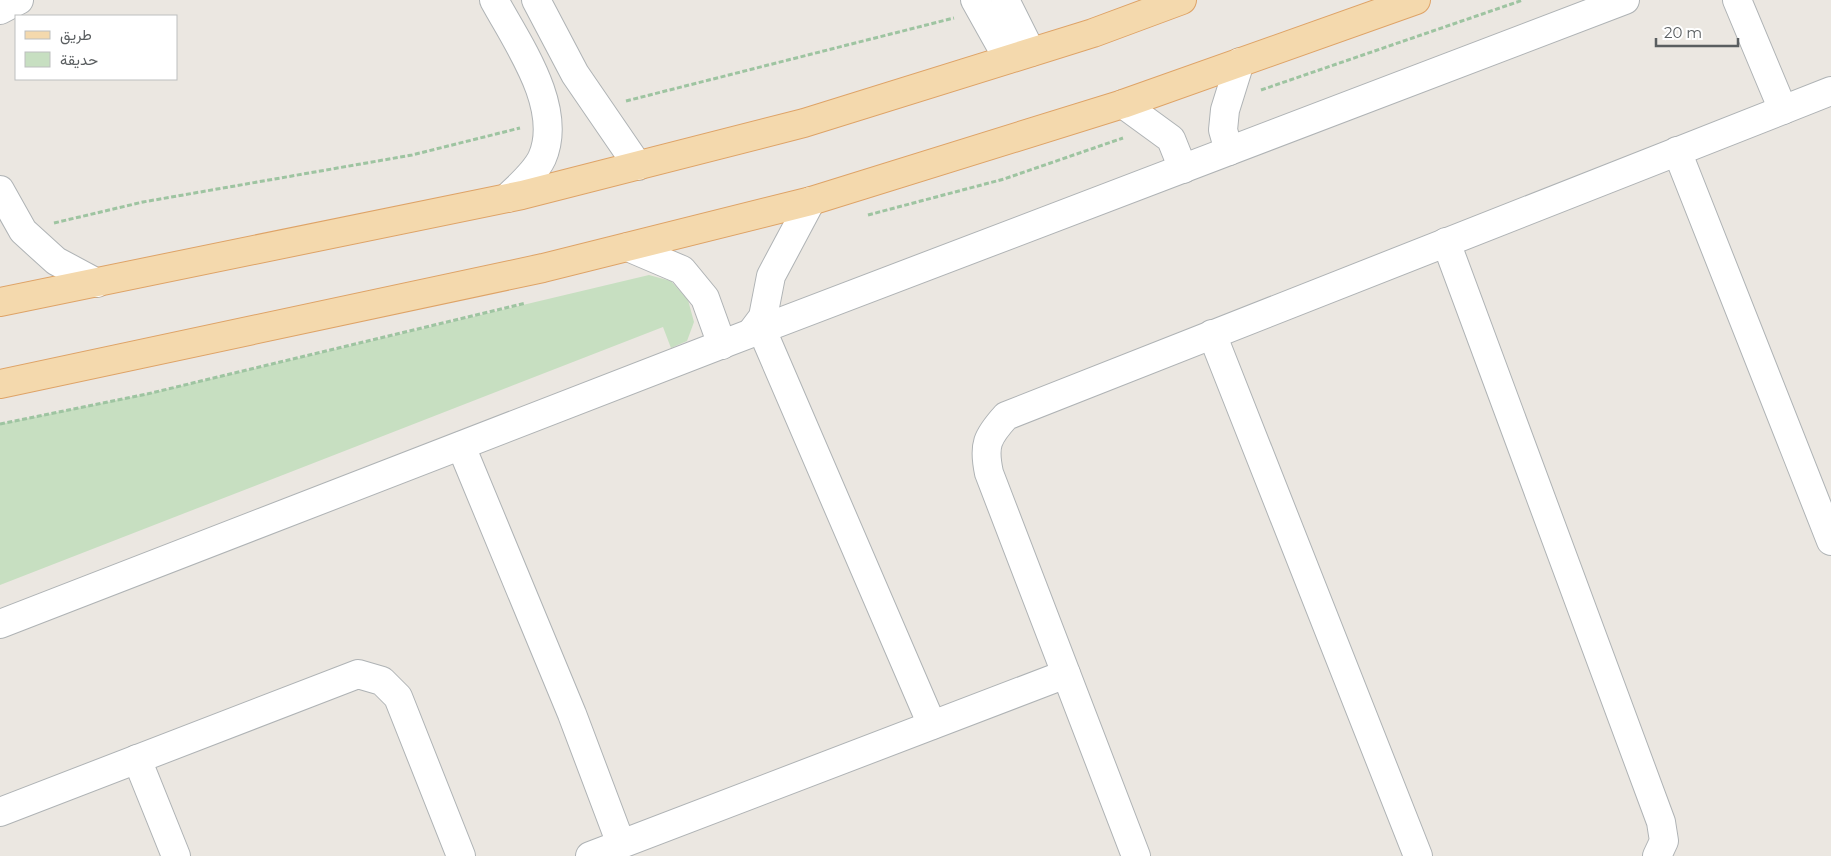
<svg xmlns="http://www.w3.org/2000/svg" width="1831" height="856" font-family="Montserrat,Vazirmatn,sans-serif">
<rect width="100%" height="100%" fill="#ebe7e1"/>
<path fill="#c7dfc1" d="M649 275 671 281 688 300 694 322 687 341 671 348 663 327 0 585V424L147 394Z"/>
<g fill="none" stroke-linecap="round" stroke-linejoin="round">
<g stroke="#afb3b5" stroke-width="30">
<g id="minor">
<path d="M494 0C518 44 564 108 542 158 535 173 518 187 507 198"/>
<path d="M536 0 575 74 638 166"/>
<path d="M975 0 1008 59"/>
<path d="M1005 0 1031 52"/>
<path d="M1737 0 1783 110"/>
<path d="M0 10 19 0"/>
<path d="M1123 104 1171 139 1183 169"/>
<path d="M1229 151 1223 130 1225 110 1240 62"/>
<path d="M1677 151 1831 541"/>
<path d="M0 190 23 231 56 261 97 283"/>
<path d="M1446 242 1661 822 1664 841 1657 856"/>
<path d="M628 247 682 270 705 298 722 345"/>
<path d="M762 330 932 725"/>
<path d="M751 333 763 317 771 276 811 201"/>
<path d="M1212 334 1418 856"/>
<path d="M461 446 572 714 621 844"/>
<path d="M0 624 728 342 1625 0"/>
<path d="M137 759 176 856"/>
<path d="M0 812 358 674 382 681 398 697 461 856"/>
<path d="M590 856 1066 674"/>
<path d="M1136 856 989 473C983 445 987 437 1006 416L1831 91"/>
</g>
</g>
<g stroke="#dea367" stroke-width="30">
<g id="major">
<path d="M0 302 522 195 804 123 1093 33 1182 0"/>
<path d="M0 384 543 268 811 201 1123 104 1416 0"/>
</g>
</g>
<g stroke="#9ec4a1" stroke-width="3" stroke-dasharray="5 2.5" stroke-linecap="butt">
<path d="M1261 90 1523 0"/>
<path d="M626 101 954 18"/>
<path d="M868 215 1004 179 1123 138"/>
<path d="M54 223 143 202 412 155 520 128"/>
<path d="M0 424 147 394 526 303"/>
</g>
<use href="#minor" stroke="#fff" stroke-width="28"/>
<use href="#major" stroke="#f4d9ad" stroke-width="28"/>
</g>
<rect x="15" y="15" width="162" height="65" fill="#ffffff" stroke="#bdbfbf"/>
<rect x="25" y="31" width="25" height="8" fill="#f4d9ad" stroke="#bdbfbf"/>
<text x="60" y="40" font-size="15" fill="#5a5e60">طريق</text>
<rect x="25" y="52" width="25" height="15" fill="#c7dfc1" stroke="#bdbfbf"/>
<text x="60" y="65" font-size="15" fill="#5a5e60">حديقة</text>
<path d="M1656 38v8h82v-8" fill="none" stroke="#5a5e60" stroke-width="2.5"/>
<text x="1664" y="38" font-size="15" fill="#5a5e60" stroke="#ffffff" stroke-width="4" paint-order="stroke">20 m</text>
</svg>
